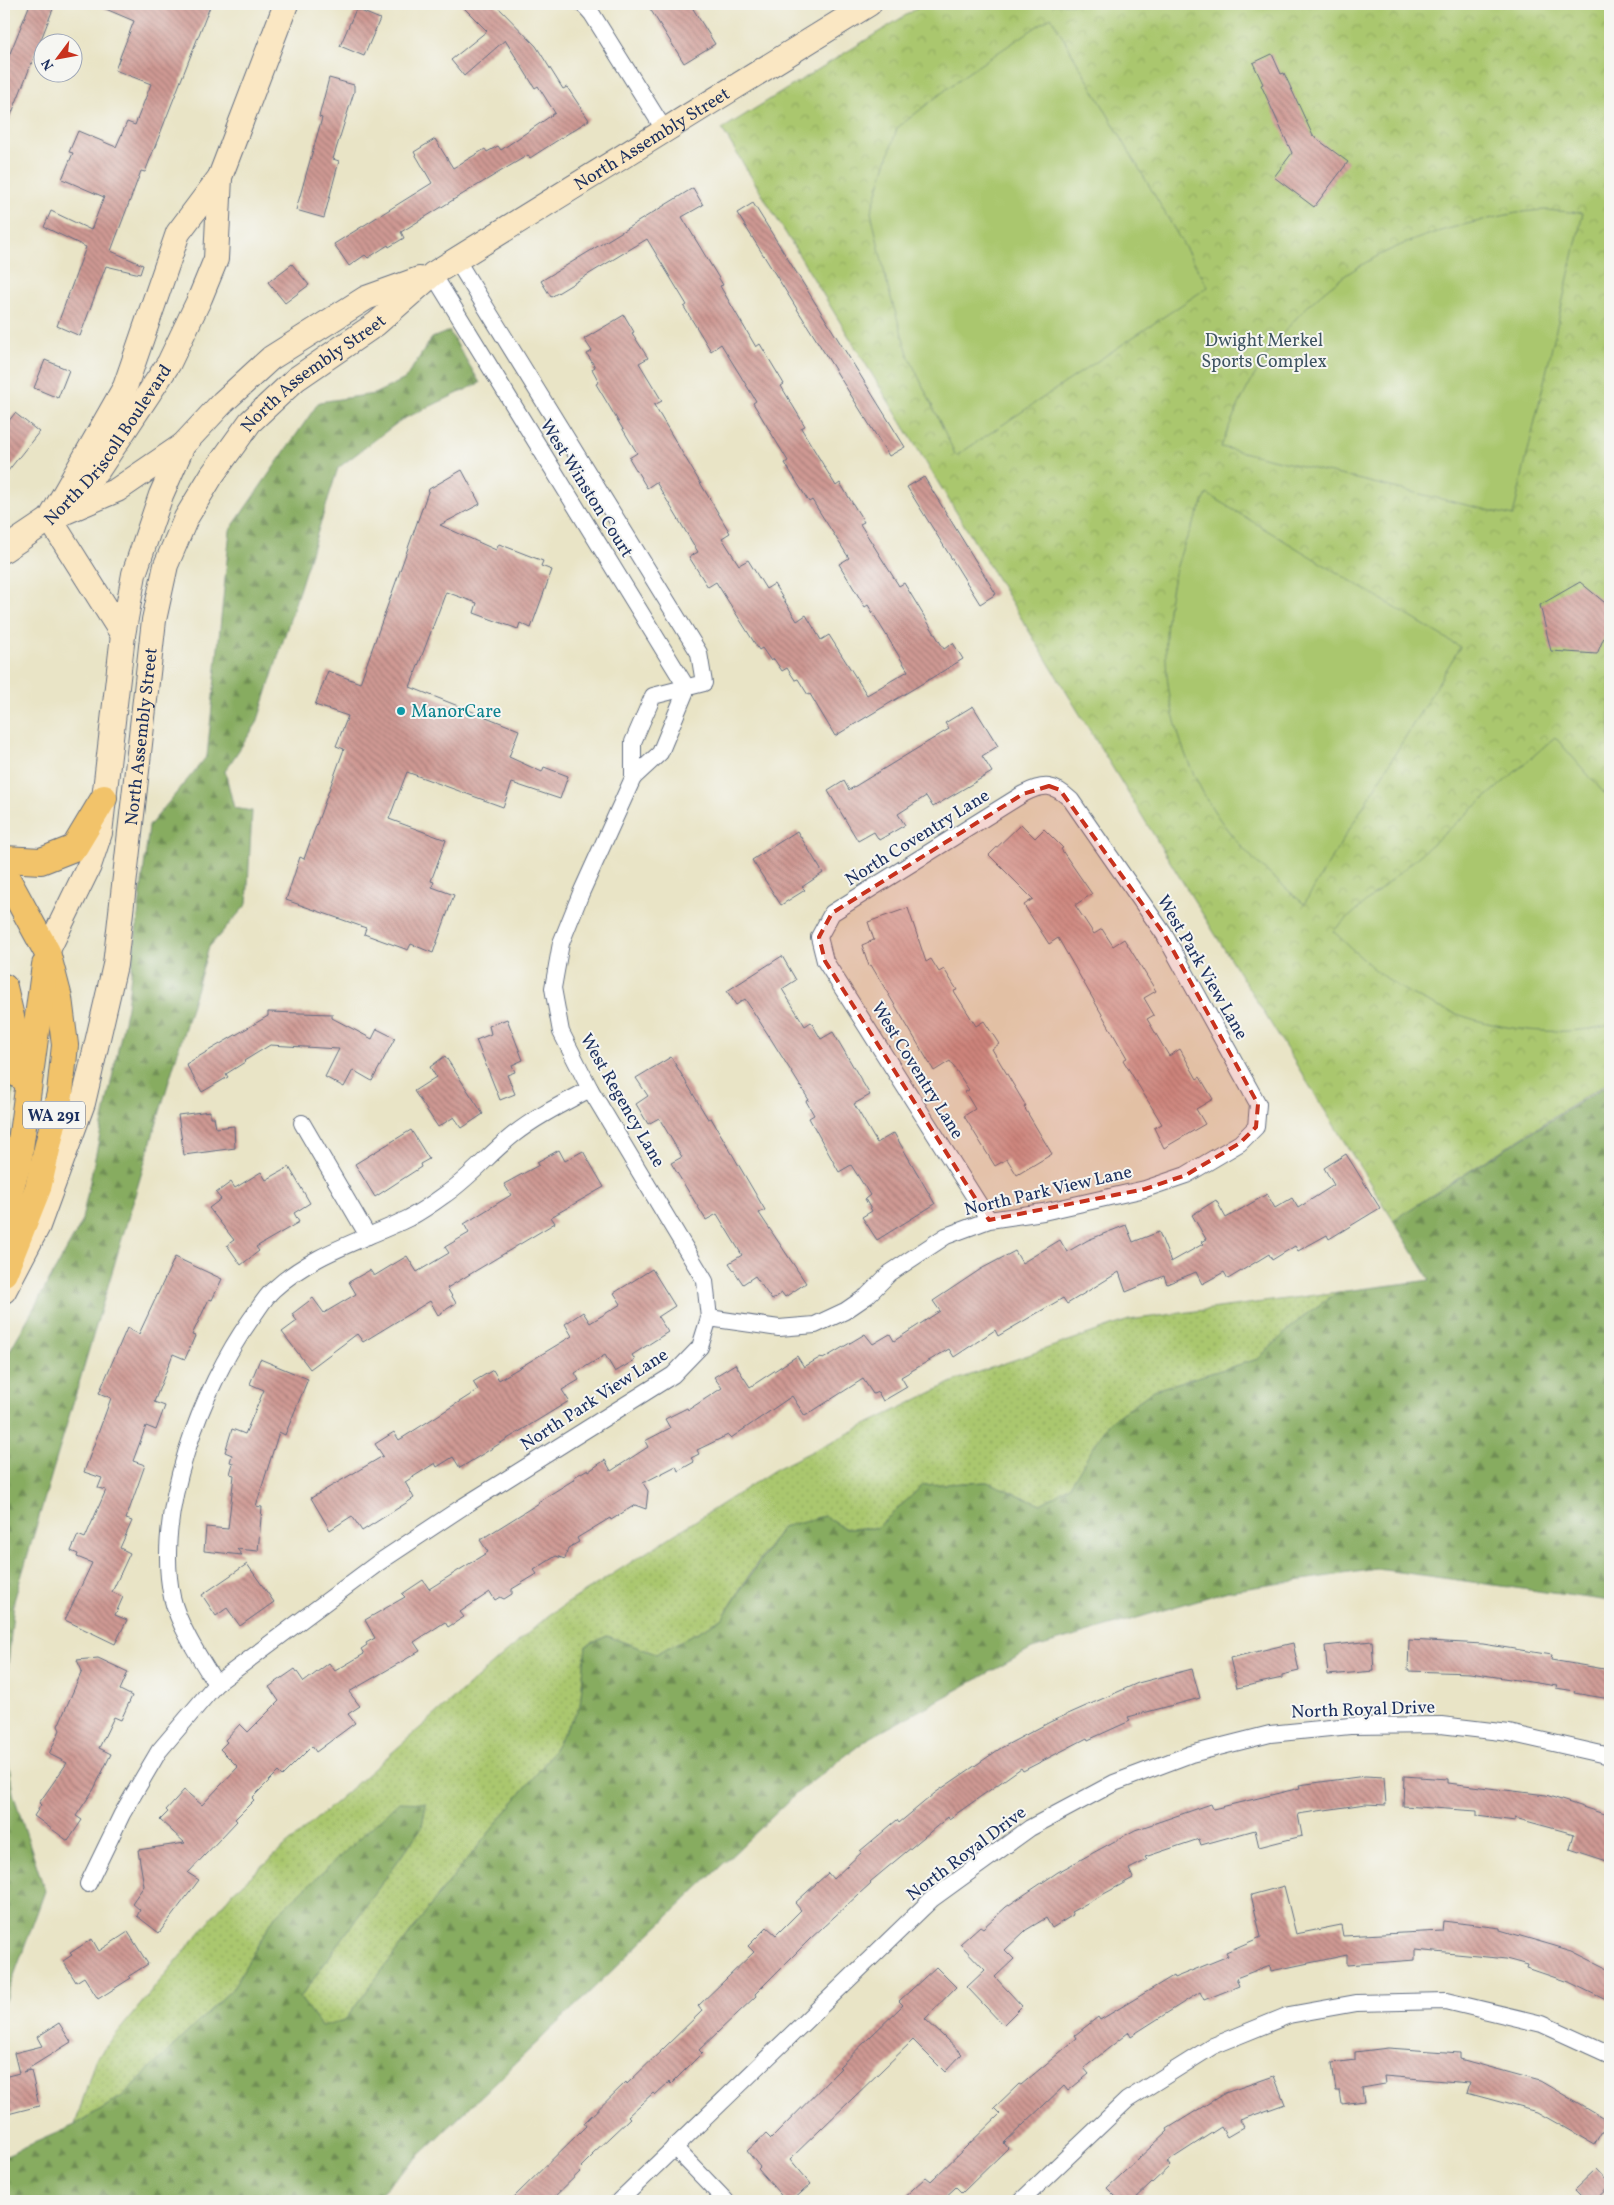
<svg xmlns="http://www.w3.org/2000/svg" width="1614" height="2205" font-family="Vollkorn,serif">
<defs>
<pattern id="grass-dots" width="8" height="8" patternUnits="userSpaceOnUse" patternTransform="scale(1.25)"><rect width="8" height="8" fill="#aac76e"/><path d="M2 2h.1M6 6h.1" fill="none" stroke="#92ab62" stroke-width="1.8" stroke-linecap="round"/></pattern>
<pattern id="forest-firs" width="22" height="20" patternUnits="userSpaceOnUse" patternTransform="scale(1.25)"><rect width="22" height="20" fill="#87ac61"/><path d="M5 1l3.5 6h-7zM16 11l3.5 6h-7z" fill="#6e8c53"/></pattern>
<pattern id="park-crowns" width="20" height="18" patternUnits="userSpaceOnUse" patternTransform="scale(1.25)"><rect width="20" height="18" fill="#aac76e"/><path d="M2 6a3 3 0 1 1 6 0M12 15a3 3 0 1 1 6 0" fill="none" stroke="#92ab62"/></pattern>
<pattern id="building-back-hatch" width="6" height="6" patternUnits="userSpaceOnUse" patternTransform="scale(1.25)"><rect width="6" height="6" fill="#cf9993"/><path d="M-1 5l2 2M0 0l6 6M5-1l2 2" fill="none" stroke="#a77d7b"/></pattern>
</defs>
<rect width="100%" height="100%" fill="#f6f6f2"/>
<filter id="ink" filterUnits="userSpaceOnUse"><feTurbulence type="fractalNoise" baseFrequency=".02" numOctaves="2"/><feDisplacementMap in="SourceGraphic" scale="10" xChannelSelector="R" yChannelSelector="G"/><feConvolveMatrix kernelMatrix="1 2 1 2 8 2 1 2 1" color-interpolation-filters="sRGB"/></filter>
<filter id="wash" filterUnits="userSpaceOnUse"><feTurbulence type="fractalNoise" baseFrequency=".0096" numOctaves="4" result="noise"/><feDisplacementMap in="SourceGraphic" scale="20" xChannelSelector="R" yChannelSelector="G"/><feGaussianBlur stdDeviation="1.12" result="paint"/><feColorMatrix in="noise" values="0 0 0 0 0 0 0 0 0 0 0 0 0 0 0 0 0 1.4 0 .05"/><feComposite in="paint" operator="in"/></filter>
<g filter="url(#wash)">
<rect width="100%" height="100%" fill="#e9e4c6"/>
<path fill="url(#grass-dots)" stroke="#627b66" d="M1338 1292 1302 1317 1258 1359 1154 1390 1108 1423 1070 1487 1041 1504 987 1482 923 1485 877 1528 846 1529 824 1516 782 1527 753 1569 722 1619 656 1654 607 1636 586 1646 580 1706 546 1762 437 1897 345 2020 321 2026 300 1998 422 1827 426 1804 275 1916 232 1989 121 2097 75 2125 95 2060 233 1892 549 1615 776 1469 959 1379 1129 1320Z"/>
<g fill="url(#forest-firs)" stroke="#516e60">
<path d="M449 331 480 383 401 420 338 468 257 723 225 771 234 808 252 811 247 904 209 947 14 1601 4 1709V1361L81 1224 127 1007 149 826 207 756 230 530 319 402 374 394 405 379 432 338Z"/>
<path d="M1610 1083V1601L1377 1569 1228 1591 1032 1649 866 1740 797 1793 372 2201H4V2156L75 2125 121 2097 232 1989 275 1916 399 1802 426 1803 422 1827 300 1998 321 2026 345 2020 437 1897 546 1762 580 1706 586 1646 607 1636 656 1654 722 1619 782 1527 824 1516 846 1529 877 1528 923 1485 987 1482 1041 1504 1070 1486 1108 1423 1154 1390 1258 1359 1302 1317 1338 1292 1430 1280 1393 1220Z"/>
<path d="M4 1730 13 1793 45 1891 4 2003Z"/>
</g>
<g fill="url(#park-crowns)" stroke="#627b66">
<path d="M924 4H1610V1081L1393 1220 1177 873 722 129Z"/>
<path d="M4 1009 14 1069 10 1140 4 1164Z"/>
</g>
<g fill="#aac76e" stroke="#627b66">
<path d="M1051 17 1208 287 956 456 909 357 888 288 871 212 897 128 966 74Z"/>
<path d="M1545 210 1583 213 1513 516 1221 447C1267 325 1339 254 1467 224 1494 218 1518 211 1545 210Z"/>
<path d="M1207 494 1460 647 1304 904C1279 882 1251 860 1230 833 1167 754 1149 645 1182 550 1189 531 1199 512 1207 494Z"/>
<path d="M1555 737 1610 800V1025C1537 1043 1446 1021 1384 977 1366 963 1349 946 1333 931Z"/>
</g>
<g id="blocks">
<g fill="url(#building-back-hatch)">
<path d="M30 4H55L4 133V68Z"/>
<path d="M94 4H211L145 172 141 171 111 251 143 265 140 274 106 266 80 336 57 326 86 247 44 227 51 211 91 230 104 197 62 179 73 153 69 152 78 131 116 147 127 122 135 125 151 84 115 70 134 21Z"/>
<path d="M460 4H495L536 46 563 89 567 87 589 120 530 158 528 155 453 200 401 232 404 238 389 247 388 245 368 258 365 255 349 266 334 244 432 183 414 152 435 139 453 168 485 149 487 152 498 146 501 150 555 113 538 86 535 88 505 40 464 76 451 60 487 31Z"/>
<path d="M647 4H690L715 44 684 63Z"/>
<path d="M356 9 380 19 364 56 340 46Z"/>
<path d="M1272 54 1281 74 1284 73 1313 136 1348 162 1314 207 1274 177 1292 153 1261 85 1263 84 1253 63Z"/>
<path d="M329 78 354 85V92L333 159 339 161 324 218 296 210 322 118 319 117Z"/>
<path d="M693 188 703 205 682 217 723 285 720 286 756 347 760 344 784 384 781 386 805 426 801 428 836 486 840 483 864 522 860 524 899 586 904 583 944 649 953 643 963 659 835 736 810 694 808 695 798 679 795 680 787 668 782 671 774 659 771 661 762 648 759 650 716 582 708 587 689 557 698 552 656 482 647 488 629 458 637 453 596 384 599 382 592 369 595 367 587 354 592 351 584 339 624 315 634 332 632 333 648 358 639 363 662 401 654 405 730 533 722 538 739 565 748 560 766 589 774 584 797 621 806 615 821 640 829 635 867 695 908 671 868 605 865 607 839 564 849 558 812 500 809 502 785 463 788 461 753 403 756 401 721 344 711 351 684 307 687 305 647 239 551 297 541 281Z"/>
<path d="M753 203 905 447 889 456 737 213Z"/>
<path d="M292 264 309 285 285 303 268 282Z"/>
<path d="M45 360 69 370 58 398 34 388Z"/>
<path d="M15 413 39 432 4 476V427Z"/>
<path d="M462 470 480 504 440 525 496 550 499 544 543 561 541 566 552 570 531 628 520 623 518 629 474 613 477 603 446 592 410 687 519 730 509 757 542 772 544 767 568 776 560 799 512 783 503 807 407 772 389 819 446 840 431 881 434 882 432 887 454 895 433 953 411 944 408 950 364 934 366 928 286 900 300 857 304 859 344 749 336 746 348 716 315 705 328 671 360 683 429 489Z"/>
<path d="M924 477 996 594 980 604 907 487Z"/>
<path d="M1580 582 1610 607V623L1597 654 1551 651 1540 605Z"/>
<path d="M973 706 998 746 982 756 992 772 933 807 926 796 898 814 905 825 879 840 874 832 858 841 828 791 844 781 849 790 949 729 945 723Z"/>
<path d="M1021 824 1035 838 1044 829 1063 848 1061 849 1092 894 1075 905 1094 934 1102 929 1113 946 1124 939 1156 991 1144 998 1154 1015 1147 1019 1169 1056 1180 1049 1197 1079 1200 1077 1213 1099 1196 1109 1205 1124 1164 1148 1154 1128 1162 1124 1123 1060 1127 1058 1058 938 1049 944 1024 905 1033 899 989 855Z"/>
<path d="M797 831 823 873 802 887 805 890 781 905 752 860Z"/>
<path d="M908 908 926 962 931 959 939 972 944 969 957 990 954 991 976 1026 984 1021 999 1044 992 1049 1026 1106 1024 1107 1052 1154 1017 1175 1007 1159 995 1166 964 1116 975 1109 965 1092 969 1090 950 1061 934 1071 871 965 869 966 862 945 874 940 868 922Z"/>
<path d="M782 956 796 980 782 989 805 1026 811 1022 821 1039 833 1032 870 1095 854 1104 877 1143 894 1133 935 1204 877 1240 862 1217 872 1211 865 1199 870 1195 851 1165 839 1172 809 1118 814 1115 806 1101 809 1100 769 1036 745 999 736 1005 727 991Z"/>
<path d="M268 1012 332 1014V1018L372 1039 377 1029 395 1038 372 1081 353 1070 344 1087 325 1077 339 1049 270 1045 244 1061 245 1062 226 1074 228 1077 202 1092 186 1064 268 1016Z"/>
<path d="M507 1019 523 1060 512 1065 515 1072 507 1075 515 1094 500 1100 476 1040 491 1034 489 1026Z"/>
<path d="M445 1056 483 1114 462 1128 454 1117 438 1127 414 1091 436 1077 430 1067Z"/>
<path d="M671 1057 708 1119 711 1118 765 1210 759 1213 806 1283 785 1297 782 1293 772 1300 755 1276 743 1284 729 1263 742 1255 717 1214 706 1220 671 1163 682 1157 659 1118 648 1124 636 1104 648 1096 636 1078Z"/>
<path d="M210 1111V1117H214L216 1128 234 1126 235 1148 184 1155 178 1115Z"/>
<path d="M411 1130 429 1159 420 1164 421 1167 375 1197 355 1164Z"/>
<path d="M559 1150 565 1161 583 1151 604 1187 551 1217 555 1223 447 1288 456 1303 438 1315 430 1301 363 1342 357 1334 310 1369 282 1332 297 1321 292 1314 313 1298 324 1313 356 1294 349 1282 370 1270 374 1276 407 1256 417 1272 449 1253 445 1247 469 1233 464 1224 511 1195 504 1184 539 1165 537 1162Z"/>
<path d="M1346 1154 1380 1208 1329 1239 1327 1235 1298 1251 1295 1246 1272 1260 1269 1254 1228 1279 1224 1272 1202 1284 1196 1272 1167 1284 1164 1276 1126 1292 1119 1272 1067 1304 1063 1298 998 1336 995 1330 954 1357 949 1349 901 1377 907 1387 883 1401 878 1392 873 1394 863 1379 805 1416 792 1396 731 1438 728 1435 697 1450 699 1454 691 1458 694 1462 678 1471 676 1466 643 1483 648 1491 646 1509 635 1505 611 1520 610 1518 577 1538 579 1542 568 1548 565 1559 556 1556 534 1570 537 1574 512 1589V1594L504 1599 500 1597 495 1600 490 1592 460 1612 464 1617 448 1627 445 1622 414 1642 420 1651 349 1692 360 1706 348 1714 355 1723 316 1752 312 1746 282 1776 278 1772 252 1798 254 1800 235 1819 237 1821 188 1873 199 1880 159 1933 137 1916 140 1910 132 1903 144 1886 138 1850 185 1843 160 1820 168 1812 166 1810 184 1790 202 1805 238 1767 220 1749 227 1742 225 1740 240 1724 248 1732 279 1701 269 1687 295 1669 304 1682 329 1663 335 1671 364 1654 361 1649 367 1645 366 1643 375 1638 365 1620 405 1597 402 1594 423 1580 429 1589 488 1552 480 1540 539 1503 538 1502 575 1479 574 1477 588 1469 589 1471 605 1460 611 1471 648 1447 645 1441 670 1428 665 1419 687 1408 688 1410 722 1388 714 1377 735 1364 750 1387 797 1356 804 1367 821 1357 823 1359 865 1334 873 1344 890 1334 894 1341 940 1311 933 1301 981 1269 1015 1251 1022 1263 1060 1240 1067 1252 1088 1240 1126 1225 1133 1242 1159 1232 1171 1262 1203 1244 1201 1242 1206 1239 1192 1215 1216 1200 1226 1218 1267 1194 1275 1208 1292 1198 1298 1208 1334 1185 1324 1168Z"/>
<path d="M289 1167 310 1203 294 1213 299 1222 256 1247 259 1251 241 1265 227 1245 234 1240 209 1208 221 1199 216 1193 231 1182 235 1188 261 1172 266 1180Z"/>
<path d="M175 1257 222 1279 212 1300 209 1299 192 1335 195 1336 185 1359 173 1354 154 1402 165 1406 156 1430 146 1426 133 1461 145 1465 126 1519 132 1521 120 1548 130 1553 112 1592 123 1597 115 1615 127 1620 115 1644 65 1620 92 1563 77 1557 78 1554 71 1551 78 1535 85 1538 106 1490 98 1488 102 1478 84 1472 111 1398 99 1393 127 1328 139 1334Z"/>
<path d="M652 1269 675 1306 658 1317 668 1332 632 1355 635 1360 615 1372 605 1355 575 1373 579 1380 562 1390 569 1401 460 1468 453 1457 437 1467 435 1463 405 1482 414 1498 362 1531 352 1516 330 1530 311 1498 383 1456 375 1444 394 1432 399 1440 478 1390 473 1382 493 1370 499 1380 572 1336 565 1324 583 1312 590 1323 621 1304 614 1293Z"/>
<path d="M260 1359 308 1379 285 1435 279 1432 256 1506 262 1507 258 1551 237 1549 242 1555 204 1551 206 1527 228 1529 234 1475 230 1474 233 1463 230 1462 232 1455 225 1452 232 1429 245 1434 264 1390 250 1384Z"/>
<path d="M247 1564 274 1602 240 1626 227 1608 216 1616 202 1595Z"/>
<path d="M1409 1640 1483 1644 1552 1655 1551 1660 1610 1670V1699L1574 1693 1575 1691 1556 1688 1557 1686 1470 1673 1408 1671Z"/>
<path d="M1372 1641 1374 1671 1328 1675 1325 1646Z"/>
<path d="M1293 1643 1299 1671 1282 1675V1678L1237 1688 1230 1658Z"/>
<path d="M98 1658 128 1672 120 1690 132 1696 121 1720 114 1717 99 1748 111 1754 94 1789 76 1816 82 1820 68 1841 34 1816 41 1805 39 1803 67 1763 49 1754 60 1730 58 1726 82 1671 77 1660Z"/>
<path d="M1192 1669 1200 1698 1128 1717 1130 1721 1088 1740 1087 1738 1023 1771 1021 1768 949 1819 948 1817 870 1882 871 1883 810 1939 755 1994 756 1996 699 2050 702 2053 671 2084 669 2082 655 2095 653 2093 628 2116 630 2118 592 2154 593 2155 581 2167 583 2169 550 2201H510L586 2126 584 2123 626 2082 627 2084 702 2011 698 2006 754 1952 748 1946 767 1927 776 1935 801 1910 795 1903 828 1873 833 1879 862 1852 860 1851 897 1820 899 1823 935 1793 1001 1748 1050 1722 1138 1683Z"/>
<path d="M1365 1776 1384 1777 1386 1805 1365 1804 1298 1814 1302 1836 1259 1847 1255 1830 1201 1845 1199 1839 1145 1857 1147 1860 1129 1869 1133 1878 1071 1912 1073 1915 1052 1928 1046 1918 1026 1930 1005 1950 1014 1959 995 1977 1022 2006 1003 2025 967 1987 985 1970 960 1944 980 1926 983 1928 1006 1907 1058 1872 1135 1830 1211 1804 1213 1809 1300 1788 1299 1785Z"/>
<path d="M1404 1776 1448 1779V1783L1546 1795 1610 1816V1862L1570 1849 1574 1834 1515 1818V1821L1477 1816V1811L1403 1806Z"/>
<path d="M1284 1886 1296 1934 1341 1925 1343 1936 1442 1931 1443 1921 1500 1928V1930L1572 1951 1610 1970V2002L1571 1983 1527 1968 1528 1965 1506 1959 1477 1956 1415 1950V1960L1347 1965V1955L1271 1971 1270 1965 1236 1978 1239 1986 1204 2000 1200 1992 1131 2036 1129 2032 1084 2068 1089 2074 1068 2091 1064 2086 1004 2143 1008 2148 962 2193 956 2187 941 2201H900L926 2177 931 2181 1000 2114 994 2108 1019 2084 1021 2085 1077 2038 1075 2035 1098 2017 1100 2020 1173 1976 1174 1978 1228 1956 1226 1952 1261 1937 1251 1895Z"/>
<path d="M128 1932 148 1964 129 1976 131 1978 98 1999 84 1977 76 1982 63 1961 72 1955 70 1953 92 1939 99 1951Z"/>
<path d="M936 1967 956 1987 925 2019 962 2054 945 2072 913 2040 790 2159 811 2184 792 2201H786L758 2169 760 2167 747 2151 766 2134 771 2139 841 2068 839 2067 903 2005 899 2001Z"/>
<path d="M59 2023 71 2042 23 2072 31 2070 39 2106 4 2115V2077L19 2073 14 2053 42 2046 37 2037Z"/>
<path d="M1388 2048 1460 2053V2059L1540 2081 1609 2121 1595 2145 1537 2112 1467 2093 1470 2083 1384 2076 1385 2084 1362 2088 1364 2101 1342 2104 1340 2091H1336L1332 2063 1355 2060V2052Z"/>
<path d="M1274 2076 1285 2104 1240 2120 1244 2127 1227 2137 1221 2127 1167 2162 1170 2166 1133 2201H1120L1107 2188 1168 2131 1167 2129 1225 2093Z"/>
<path d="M1597 2169 1610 2183V2187L1595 2201H1584L1574 2191Z"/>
</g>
</g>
</g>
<g filter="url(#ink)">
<use href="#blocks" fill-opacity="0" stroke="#636e82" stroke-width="1"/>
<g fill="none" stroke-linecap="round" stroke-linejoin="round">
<g stroke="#636e82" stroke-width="18">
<g id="street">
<path d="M583 4 592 14 665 131"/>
<path d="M456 259 699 653 704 683 653 696 633 742V778L581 893 561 943 553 988 561 1032 590 1089 705 1281 709 1318"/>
<path d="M433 274 687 688"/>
<path d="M633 778 660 753 687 688"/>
<path d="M302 1123 368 1236"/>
<path d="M216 1684C201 1660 178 1625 172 1597 154 1513 202 1387 251 1319 258 1310 265 1297 273 1290 313 1253 362 1241 409 1218 420 1212 432 1204 443 1196 469 1179 489 1154 513 1135 537 1116 564 1103 590 1089"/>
<path d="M88 1884 122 1814 159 1751 216 1684 378 1563 464 1506 673 1375 700 1347 709 1318 779 1328 815 1325 845 1311 867 1296 890 1273 946 1236 989 1220 1043 1212 1145 1189 1186 1175 1240 1143 1256 1127 1258 1104 1164 934 1071 800C1054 784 1044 783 1023 794L832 913 819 937 825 961 989 1220"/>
<path d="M674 2147 726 2201"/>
<path d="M619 2201 932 1899 1030 1828 1114 1783 1191 1754 1270 1734 1350 1726 1441 1725 1509 1733 1610 1756"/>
<path d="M1021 2201 1127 2100 1213 2046 1289 2015 1356 2003 1446 2001 1542 2024 1610 2055"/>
</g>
</g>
<g stroke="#636e82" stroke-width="26">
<g id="secondary">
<path d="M63 513 117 490 183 445"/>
<path d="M50 519 125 387 178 233 220 177 286 4"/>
<path d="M50 519 123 635"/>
<path id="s1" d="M4 550 50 519 98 470 169 363 200 298 216 259 220 177"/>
<path d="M47 952 89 866 100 833 123 635 134 574 161 495 183 445 223 402 271 358 366 298 419 279"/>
<path id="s2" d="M4 1291 38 1226 83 1103 115 965 154 620 166 565 186 518 212 475 250 422 296 379 376 324 433 274 869 4"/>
</g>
</g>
<g stroke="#636e82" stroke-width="28">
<g id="primary">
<path d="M4 859 41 861 74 848 104 798"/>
<path d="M4 873 47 952 59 998 65 1045 60 1093 38 1188 4 1273"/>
<path d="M4 987 15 1034 20 1076"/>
<path d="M4 1210 18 1163 45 965"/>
</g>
</g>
<use href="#street" stroke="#fff" stroke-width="16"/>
<use href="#secondary" stroke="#fae7c3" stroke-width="24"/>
<use href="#primary" stroke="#f2c36a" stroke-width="26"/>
</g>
</g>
<path fill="#c8321e" fill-opacity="0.2" stroke="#c8321e" stroke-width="4" stroke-dasharray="10 6" stroke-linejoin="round" d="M1049 786 1060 790 1164 934 1258 1104 1256 1127 1240 1143 1186 1175 1145 1189 989 1220 825 961 819 937 832 913 1023 794Z"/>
<circle fill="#0f9aa8" stroke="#f6f6f2" stroke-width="2" cx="401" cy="711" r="5"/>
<g text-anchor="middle" stroke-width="4" stroke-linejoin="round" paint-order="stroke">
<rect fill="#f6f6f2" stroke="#5d6b8a" stroke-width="1" x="23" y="1101.5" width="62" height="27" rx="4"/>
<g font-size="16" font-weight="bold" fill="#1b2f5e">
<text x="54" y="1121">WA 291</text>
</g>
<g font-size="18" fill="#1b2f5e" stroke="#f6f6f2">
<text dy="6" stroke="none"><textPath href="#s2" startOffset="1409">North Assembly Street</textPath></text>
<text dy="6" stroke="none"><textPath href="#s2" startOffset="996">North Assembly Street</textPath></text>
<text dy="6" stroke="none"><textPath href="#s1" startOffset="150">North Driscoll Boulevard</textPath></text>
<text transform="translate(587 488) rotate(58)" y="6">West Winston Court</text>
<text dy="6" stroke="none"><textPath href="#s2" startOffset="576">North Assembly Street</textPath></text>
<text transform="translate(917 837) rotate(-32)" y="6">North Coventry Lane</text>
<text transform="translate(1203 967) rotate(60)" y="6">West Park View Lane</text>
<text transform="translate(918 1070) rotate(58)" y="6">West Coventry Lane</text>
<text transform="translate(623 1100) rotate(60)" y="6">West Regency Lane</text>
<text transform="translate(1048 1190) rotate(-13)" y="6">North Park View Lane</text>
<text transform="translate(594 1399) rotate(-33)" y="6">North Park View Lane</text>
<text transform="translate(1363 1709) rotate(-2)" y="6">North Royal Drive</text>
<text transform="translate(966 1853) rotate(-37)" y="6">North Royal Drive</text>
</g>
<g font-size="18" fill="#3f5562" stroke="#f6f6f2">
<text x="1264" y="346">Dwight Merkel<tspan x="1264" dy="21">Sports Complex</tspan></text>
</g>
<g font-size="18" fill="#0d838f" stroke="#f6f6f2" text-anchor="start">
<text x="411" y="717">ManorCare</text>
</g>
</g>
<rect width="1614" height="2205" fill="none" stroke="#f6f6f2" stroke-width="20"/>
<g transform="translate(58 58) rotate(238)"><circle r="24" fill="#f6f6f2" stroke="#9ea6b7"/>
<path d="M0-4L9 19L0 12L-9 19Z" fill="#c8321e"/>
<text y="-8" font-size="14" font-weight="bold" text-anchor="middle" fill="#1b2f5e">N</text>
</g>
</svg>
